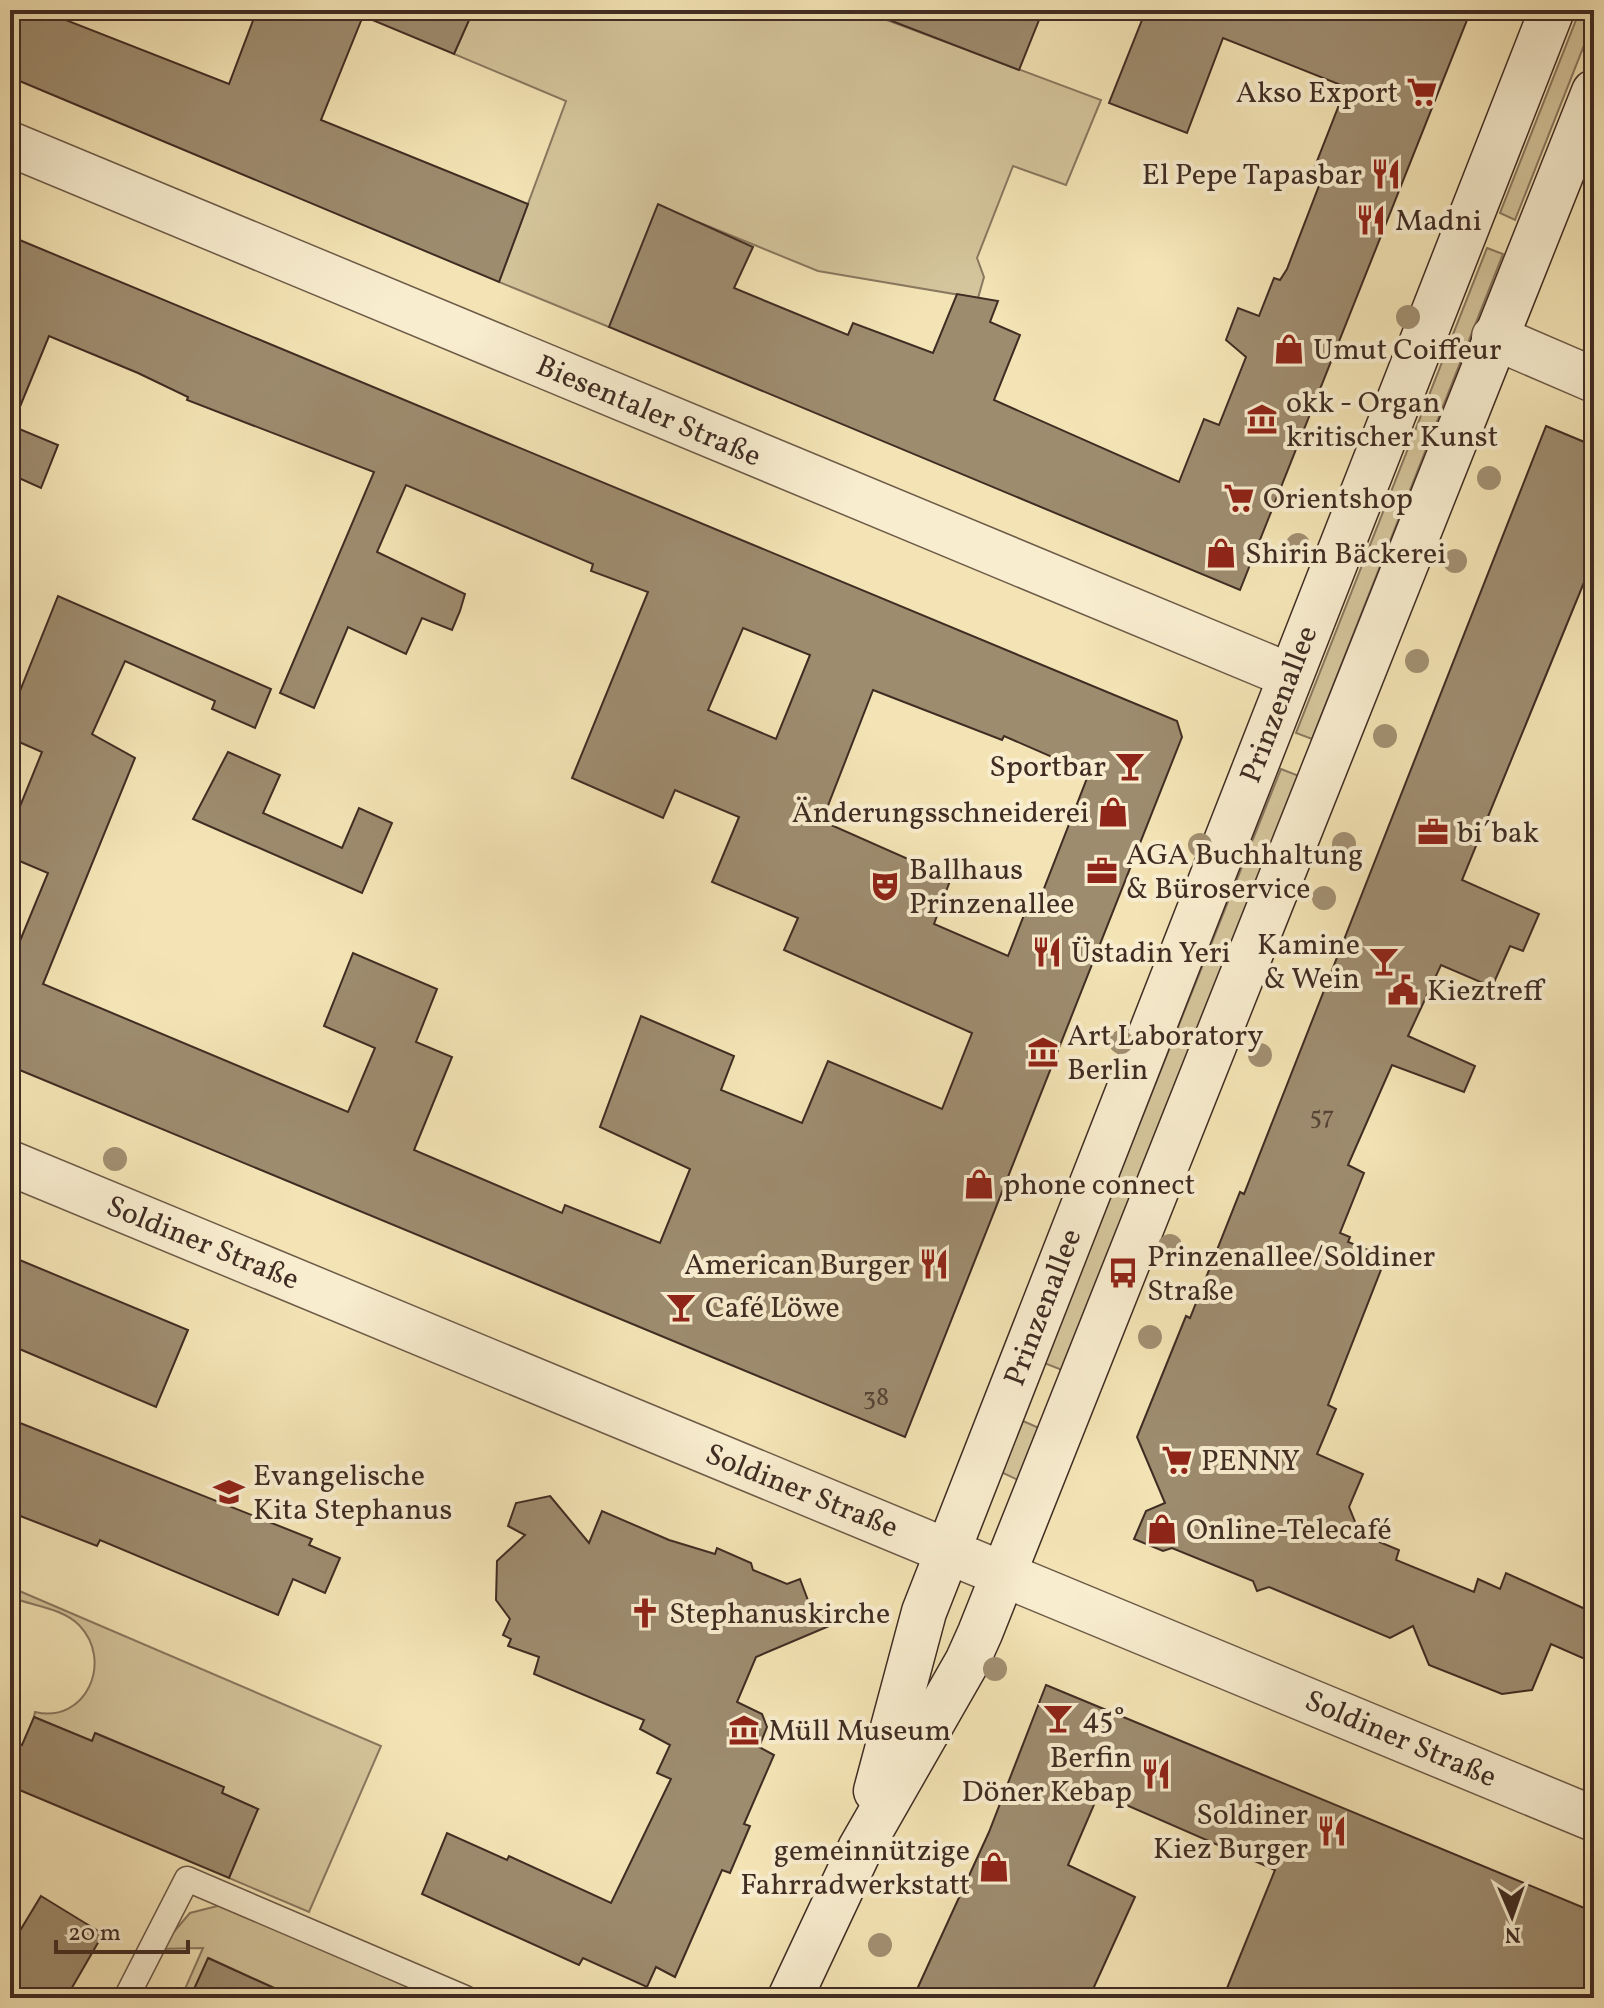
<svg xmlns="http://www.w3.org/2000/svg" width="1604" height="2008" font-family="Vollkorn,serif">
<rect width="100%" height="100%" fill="#f4e4b5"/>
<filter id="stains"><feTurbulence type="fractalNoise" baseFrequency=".0025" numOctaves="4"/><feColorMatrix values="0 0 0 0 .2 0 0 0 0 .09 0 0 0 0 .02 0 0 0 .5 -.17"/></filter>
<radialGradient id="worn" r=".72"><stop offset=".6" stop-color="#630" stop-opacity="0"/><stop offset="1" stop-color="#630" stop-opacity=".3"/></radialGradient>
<g fill="#d5c59c" stroke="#8a7860" stroke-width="2">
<path d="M473 10H860L1101 100 1066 185 1013 166 977 258 984 277 978 298 818 271 698 222 609 327 499 282 566 101 454 54Z"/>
<path d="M1580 10H1594V20L1515 220 1500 213Z"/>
<path d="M1487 248 1503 254 1312 739 1296 733Z"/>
<path d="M1281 769 1299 776 1062 1370 1044 1363Z"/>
<path d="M1023 1421 1039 1428 1018 1480 1001 1472Z"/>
<path d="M10 1587 381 1746 309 1912 229 1878 255 1810 258 1809 222 1793 223 1787 96 1733 92 1741 34 1717 35 1712C86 1724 114 1661 79 1625 62 1608 33 1606 10 1597Z"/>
<path d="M225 1904 433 1998H296L209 1958 190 1998H181L203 1948 159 1949 190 1913Z"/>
</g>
<g fill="#9e8c6f" stroke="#402c23" stroke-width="2" fill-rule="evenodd">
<path d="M10 10H66L63 19 229 84 257 10H450L470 18 454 54 363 16 321 120 528 204 499 282 10 77Z"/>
<path d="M872 10H1043L1019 70 871 13Z"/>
<path d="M1146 10H1471L1240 590 609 327 658 204 753 247 734 288 848 335 853 323 933 353 957 294 998 301 990 322 1020 335 994 400 1179 482 1204 419 1219 425 1246 357 1226 340 1238 308 1259 316 1274 278 1280 280 1287 269 1320 183 1310 179 1346 87 1223 38 1187 133 1109 103Z"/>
<path d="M10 236 1177 721 1182 737 905 1437 10 1066V965L48 873 10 857V831L42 752 10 738V716L58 596 271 689 255 728 212 709 215 701 125 661 92 734 135 758 43 984 348 1112 375 1048 324 1026 353 953 437 989 416 1042 452 1057 414 1150 562 1213 565 1205 660 1243 690 1169 600 1127 641 1016 734 1056 721 1090 802 1123 828 1061 942 1109 972 1033 784 950 798 918 712 882 739 817 675 790 663 818 572 778 648 592 591 571 593 564 406 485 377 552 465 594 460 611 452 630 422 618 406 654 348 627 314 708 280 693 374 472 187 400 188 397 138 373 49 336 12 426 58 445 41 488 10 474ZM743 628 810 655 776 739 708 710ZM873 690 1002 740 1004 736 1089 773 1034 914 1026 910 1008 956 934 924 951 878 822 821Z"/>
<path d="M1546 426 1594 446V558L1462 880 1539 914 1523 951 1510 946 1492 987 1441 965 1408 1036 1475 1066 1464 1092 1392 1065 1348 1165 1364 1173 1340 1233 1350 1237 1348 1242 1386 1257 1328 1405 1336 1409 1317 1454 1363 1474 1349 1507 1360 1534 1399 1550 1396 1560 1474 1592 1478 1579 1500 1589 1506 1573 1594 1613V1663L1551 1644 1532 1690 1502 1694 1429 1665 1413 1626 1390 1638 1269 1587 1257 1591 1253 1581 1172 1548 1163 1551 1134 1539 1146 1511 1165 1503 1137 1437 1186 1316 1190 1318 1240 1192 1244 1194Z"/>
<path d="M228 752 280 775 263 813 342 848 359 808 392 823 362 893 193 819Z"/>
<path d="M10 1256 188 1330 156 1407 10 1345Z"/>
<path d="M10 1419 312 1539 309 1545 340 1558 325 1593 293 1579 278 1615 100 1540 97 1546 10 1512Z"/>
<path d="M550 1496 589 1543 602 1511 669 1540 715 1554 717 1548 751 1563 753 1570 787 1584 800 1579 809 1603 848 1618 756 1657 737 1702 762 1714 767 1727 759 1747 774 1755 744 1824 750 1826 730 1873 722 1870 675 1977 656 1967 647 1987 583 1958 579 1965 422 1894 447 1833 507 1860 509 1856 611 1903 671 1779 657 1773 670 1745 640 1729 644 1720 534 1674 539 1657 508 1646 511 1639 503 1635 510 1619 496 1600 497 1561 525 1535 508 1526 516 1503Z"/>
<path d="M1046 1685 1594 1912V1998H1223L1275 1870 1099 1793 1068 1865 1135 1897 1089 1998H913L989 1832Z"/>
<path d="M34 1717 92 1741 95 1733 224 1787 222 1793 258 1809 229 1878 10 1786V1741L22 1745Z"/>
<path d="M41 1896 103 1934 66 1998H35L10 1983V1921L21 1929Z"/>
<path d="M208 1958 296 1998H190Z"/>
</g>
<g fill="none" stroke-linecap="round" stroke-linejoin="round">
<g stroke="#6d5a48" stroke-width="27">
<path id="service" d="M126 1998 187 1879 465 1998"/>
</g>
<g stroke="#6d5a48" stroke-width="47">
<g id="minor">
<path d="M10 144 1288 675"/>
<path d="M1494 337 1594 380"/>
<path d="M10 1163 1594 1819"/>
</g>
</g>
<g stroke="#402c23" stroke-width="47">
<g id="secondary">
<path d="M876 1791 924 1612 1552 10"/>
<path d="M790 1998 860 1849 967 1662 980 1633 1594 92"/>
</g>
</g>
<use href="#service" stroke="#f8edcf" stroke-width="24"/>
<use href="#minor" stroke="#f8edcf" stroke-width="44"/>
<use href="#secondary" stroke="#f8edcf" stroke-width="44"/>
</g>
<g fill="#a29072">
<circle cx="1408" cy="317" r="12"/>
<circle cx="1489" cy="478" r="12"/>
<circle cx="1298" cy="545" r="12"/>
<circle cx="1455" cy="561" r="12"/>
<circle cx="1417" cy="661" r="12"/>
<circle cx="1385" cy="736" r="12"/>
<circle cx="1344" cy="844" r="12"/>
<circle cx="1200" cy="845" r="12"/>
<circle cx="1324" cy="898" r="12"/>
<circle cx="1121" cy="1042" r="12"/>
<circle cx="1260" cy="1055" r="12"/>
<circle cx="115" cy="1159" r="12"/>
<circle cx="1170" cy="1246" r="12"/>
<circle cx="1150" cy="1337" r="12"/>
<circle cx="995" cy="1669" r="12"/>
<circle cx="880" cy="1945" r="12"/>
</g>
<defs>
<g id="supermarket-bare" transform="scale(2.4)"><path d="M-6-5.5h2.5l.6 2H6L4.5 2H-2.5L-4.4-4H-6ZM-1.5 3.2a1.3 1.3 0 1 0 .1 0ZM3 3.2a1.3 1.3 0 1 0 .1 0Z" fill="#8f2418" stroke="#f8edcf" stroke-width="2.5" paint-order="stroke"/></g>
<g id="restaurant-bare" transform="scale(2.4)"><path d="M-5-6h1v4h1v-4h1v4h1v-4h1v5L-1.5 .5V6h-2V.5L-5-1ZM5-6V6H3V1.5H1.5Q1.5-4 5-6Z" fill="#8f2418" stroke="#f8edcf" stroke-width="2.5" paint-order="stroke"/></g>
<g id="shop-bare" transform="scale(2.4)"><path d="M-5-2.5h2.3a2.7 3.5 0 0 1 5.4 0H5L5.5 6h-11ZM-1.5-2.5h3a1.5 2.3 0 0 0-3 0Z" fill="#8f2418" stroke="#f8edcf" stroke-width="2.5" paint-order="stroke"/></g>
<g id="museum-bare" transform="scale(2.4)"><path d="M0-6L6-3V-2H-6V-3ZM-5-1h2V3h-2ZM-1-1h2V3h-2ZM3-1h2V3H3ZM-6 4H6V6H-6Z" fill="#8f2418" stroke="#f8edcf" stroke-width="2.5" paint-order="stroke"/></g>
<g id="bar-bare" transform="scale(2.4)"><path d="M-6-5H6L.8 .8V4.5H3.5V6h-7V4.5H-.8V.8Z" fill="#8f2418" stroke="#f8edcf" stroke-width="2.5" paint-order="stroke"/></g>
<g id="office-bare" transform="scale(2.4)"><path d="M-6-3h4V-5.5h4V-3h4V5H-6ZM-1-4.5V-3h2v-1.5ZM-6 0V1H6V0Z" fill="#8f2418" stroke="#f8edcf" stroke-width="2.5" paint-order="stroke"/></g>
<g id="theatre-bare" transform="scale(2.4)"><path d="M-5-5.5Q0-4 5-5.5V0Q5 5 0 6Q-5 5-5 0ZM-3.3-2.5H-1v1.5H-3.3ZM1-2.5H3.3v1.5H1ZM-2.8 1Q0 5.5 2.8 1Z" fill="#8f2418" stroke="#f8edcf" stroke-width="2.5" paint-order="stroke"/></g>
<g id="civic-bare" transform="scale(2.4)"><path d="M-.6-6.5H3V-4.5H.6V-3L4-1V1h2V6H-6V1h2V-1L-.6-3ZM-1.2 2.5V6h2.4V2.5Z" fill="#8f2418" stroke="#f8edcf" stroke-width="2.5" paint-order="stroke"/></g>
<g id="bus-bare" transform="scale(2.4)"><path d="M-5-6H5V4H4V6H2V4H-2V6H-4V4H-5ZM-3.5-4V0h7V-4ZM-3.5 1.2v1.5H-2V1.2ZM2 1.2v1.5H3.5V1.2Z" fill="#8f2418" stroke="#f8edcf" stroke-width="2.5" paint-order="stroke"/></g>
<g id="school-bare" transform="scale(2.4)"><path d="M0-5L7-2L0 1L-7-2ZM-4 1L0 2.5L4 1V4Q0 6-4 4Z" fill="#8f2418" stroke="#f8edcf" stroke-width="2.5" paint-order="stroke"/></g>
<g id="church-bare" transform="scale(2.4)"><path d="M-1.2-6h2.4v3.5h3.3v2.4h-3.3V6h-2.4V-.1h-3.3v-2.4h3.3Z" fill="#8f2418" stroke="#f8edcf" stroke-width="2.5" paint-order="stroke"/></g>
</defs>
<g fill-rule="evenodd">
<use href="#supermarket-bare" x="1422" y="92"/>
<use href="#restaurant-bare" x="1386" y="174"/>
<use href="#restaurant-bare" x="1371" y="220"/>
<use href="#shop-bare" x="1289" y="349"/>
<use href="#museum-bare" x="1262" y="419"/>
<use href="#supermarket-bare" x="1239" y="498"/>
<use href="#shop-bare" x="1221" y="553"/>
<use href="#bar-bare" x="1130" y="766"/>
<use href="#shop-bare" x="1113" y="812"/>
<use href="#office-bare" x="1433" y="832"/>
<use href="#office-bare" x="1102" y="871"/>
<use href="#theatre-bare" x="885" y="886"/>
<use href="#restaurant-bare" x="1047" y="952"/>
<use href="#bar-bare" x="1384" y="961"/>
<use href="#civic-bare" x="1403" y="990"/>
<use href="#museum-bare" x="1043" y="1052"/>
<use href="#shop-bare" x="979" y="1184"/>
<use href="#restaurant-bare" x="934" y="1264"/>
<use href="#bus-bare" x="1123" y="1273"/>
<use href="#bar-bare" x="681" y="1307"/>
<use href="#supermarket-bare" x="1177" y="1460"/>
<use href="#school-bare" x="229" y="1492"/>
<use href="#shop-bare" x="1162" y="1529"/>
<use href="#church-bare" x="645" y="1613"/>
<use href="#bar-bare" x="1058" y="1718"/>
<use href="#museum-bare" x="744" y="1730"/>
<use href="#restaurant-bare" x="1156" y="1774"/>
<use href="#restaurant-bare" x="1332" y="1831"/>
<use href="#shop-bare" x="994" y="1867"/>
</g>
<g text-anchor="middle" stroke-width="8" stroke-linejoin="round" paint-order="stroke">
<g font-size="26" fill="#584436">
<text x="1322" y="1124">57</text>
<text x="876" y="1405">38</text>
</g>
<g font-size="30" fill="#402c23" stroke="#f8edcf" text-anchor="start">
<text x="1398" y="102" text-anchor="end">Akso Export</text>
<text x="1362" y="184" text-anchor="end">El Pepe Tapasbar</text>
<text x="1395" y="230">Madni</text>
<text x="1313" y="359">Umut Coiffeur</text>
<text x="1286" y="412">okk - Organ<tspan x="1286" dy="34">kritischer Kunst</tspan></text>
<text x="1263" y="508">Orientshop</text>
<text x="1245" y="563">Shirin Bäckerei</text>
<text x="1106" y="776" text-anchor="end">Sportbar</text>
<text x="1089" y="822" text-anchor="end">Änderungsschneiderei</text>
<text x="1457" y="842">bi´bak</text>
<text x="1126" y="864">AGA Buchhaltung<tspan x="1126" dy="34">&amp; Büroservice</tspan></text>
<text x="909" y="879">Ballhaus<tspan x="909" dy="34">Prinzenallee</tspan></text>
<text x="1360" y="954" text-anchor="end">Kamine<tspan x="1360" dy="34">&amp; Wein</tspan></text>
<text x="1071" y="962">Üstadin Yeri</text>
<text x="1427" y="1000">Kieztreff</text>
<text x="1067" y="1045">Art Laboratory<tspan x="1067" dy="34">Berlin</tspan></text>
<text x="1003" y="1194">phone connect</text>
<text x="1147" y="1266">Prinzenallee/Soldiner<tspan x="1147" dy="34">Straße</tspan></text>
<text x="910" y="1274" text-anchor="end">American Burger</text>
<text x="705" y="1317">Café Löwe</text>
<text x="1201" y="1470">PENNY</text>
<text x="253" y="1485">Evangelische<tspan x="253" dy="34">Kita Stephanus</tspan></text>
<text x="1186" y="1539">Online-Telecafé</text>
<text x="669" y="1623">Stephanuskirche</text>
<text x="1082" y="1728">45°</text>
<text x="768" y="1740">Müll Museum</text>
<text x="1132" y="1767" text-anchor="end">Berfin<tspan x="1132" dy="34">Döner Kebap</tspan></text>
<text x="1308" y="1824" text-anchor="end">Soldiner<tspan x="1308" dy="34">Kiez Burger</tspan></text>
<text x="970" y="1860" text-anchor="end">gemeinnützige<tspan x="970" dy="34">Fahrradwerkstatt</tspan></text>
</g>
<g font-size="30" fill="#402c23" stroke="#f8edcf">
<text transform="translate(649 410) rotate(23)" y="10">Biesentaler Straße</text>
<text transform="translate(1278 704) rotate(-69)" y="10">Prinzenallee</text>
<text transform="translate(203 1242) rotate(22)" y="10">Soldiner Straße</text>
<text transform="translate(1042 1307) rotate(-69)" y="10">Prinzenallee</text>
<text transform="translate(802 1490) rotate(22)" y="10">Soldiner Straße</text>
<text transform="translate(1401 1738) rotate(23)" y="10">Soldiner Straße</text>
</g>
</g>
<rect width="1604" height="2008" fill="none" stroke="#f4e4b5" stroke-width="40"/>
<rect x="12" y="12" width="1580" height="1984" fill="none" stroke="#402c23" stroke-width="4"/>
<rect x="20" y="20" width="1564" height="1968" fill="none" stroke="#402c23" stroke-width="2"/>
<g transform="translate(1512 1916) rotate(178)" stroke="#f8edcf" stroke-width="6" paint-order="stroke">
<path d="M0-6L14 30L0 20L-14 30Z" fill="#402c23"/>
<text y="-12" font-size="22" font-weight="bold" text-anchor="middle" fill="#402c23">N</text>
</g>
<path d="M56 1940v12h132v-12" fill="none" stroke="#402c23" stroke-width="4"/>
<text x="68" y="1940" font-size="24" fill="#402c23" stroke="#f8edcf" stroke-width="6" paint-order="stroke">20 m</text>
<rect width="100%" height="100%" filter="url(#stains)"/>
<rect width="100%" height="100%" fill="url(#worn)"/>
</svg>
